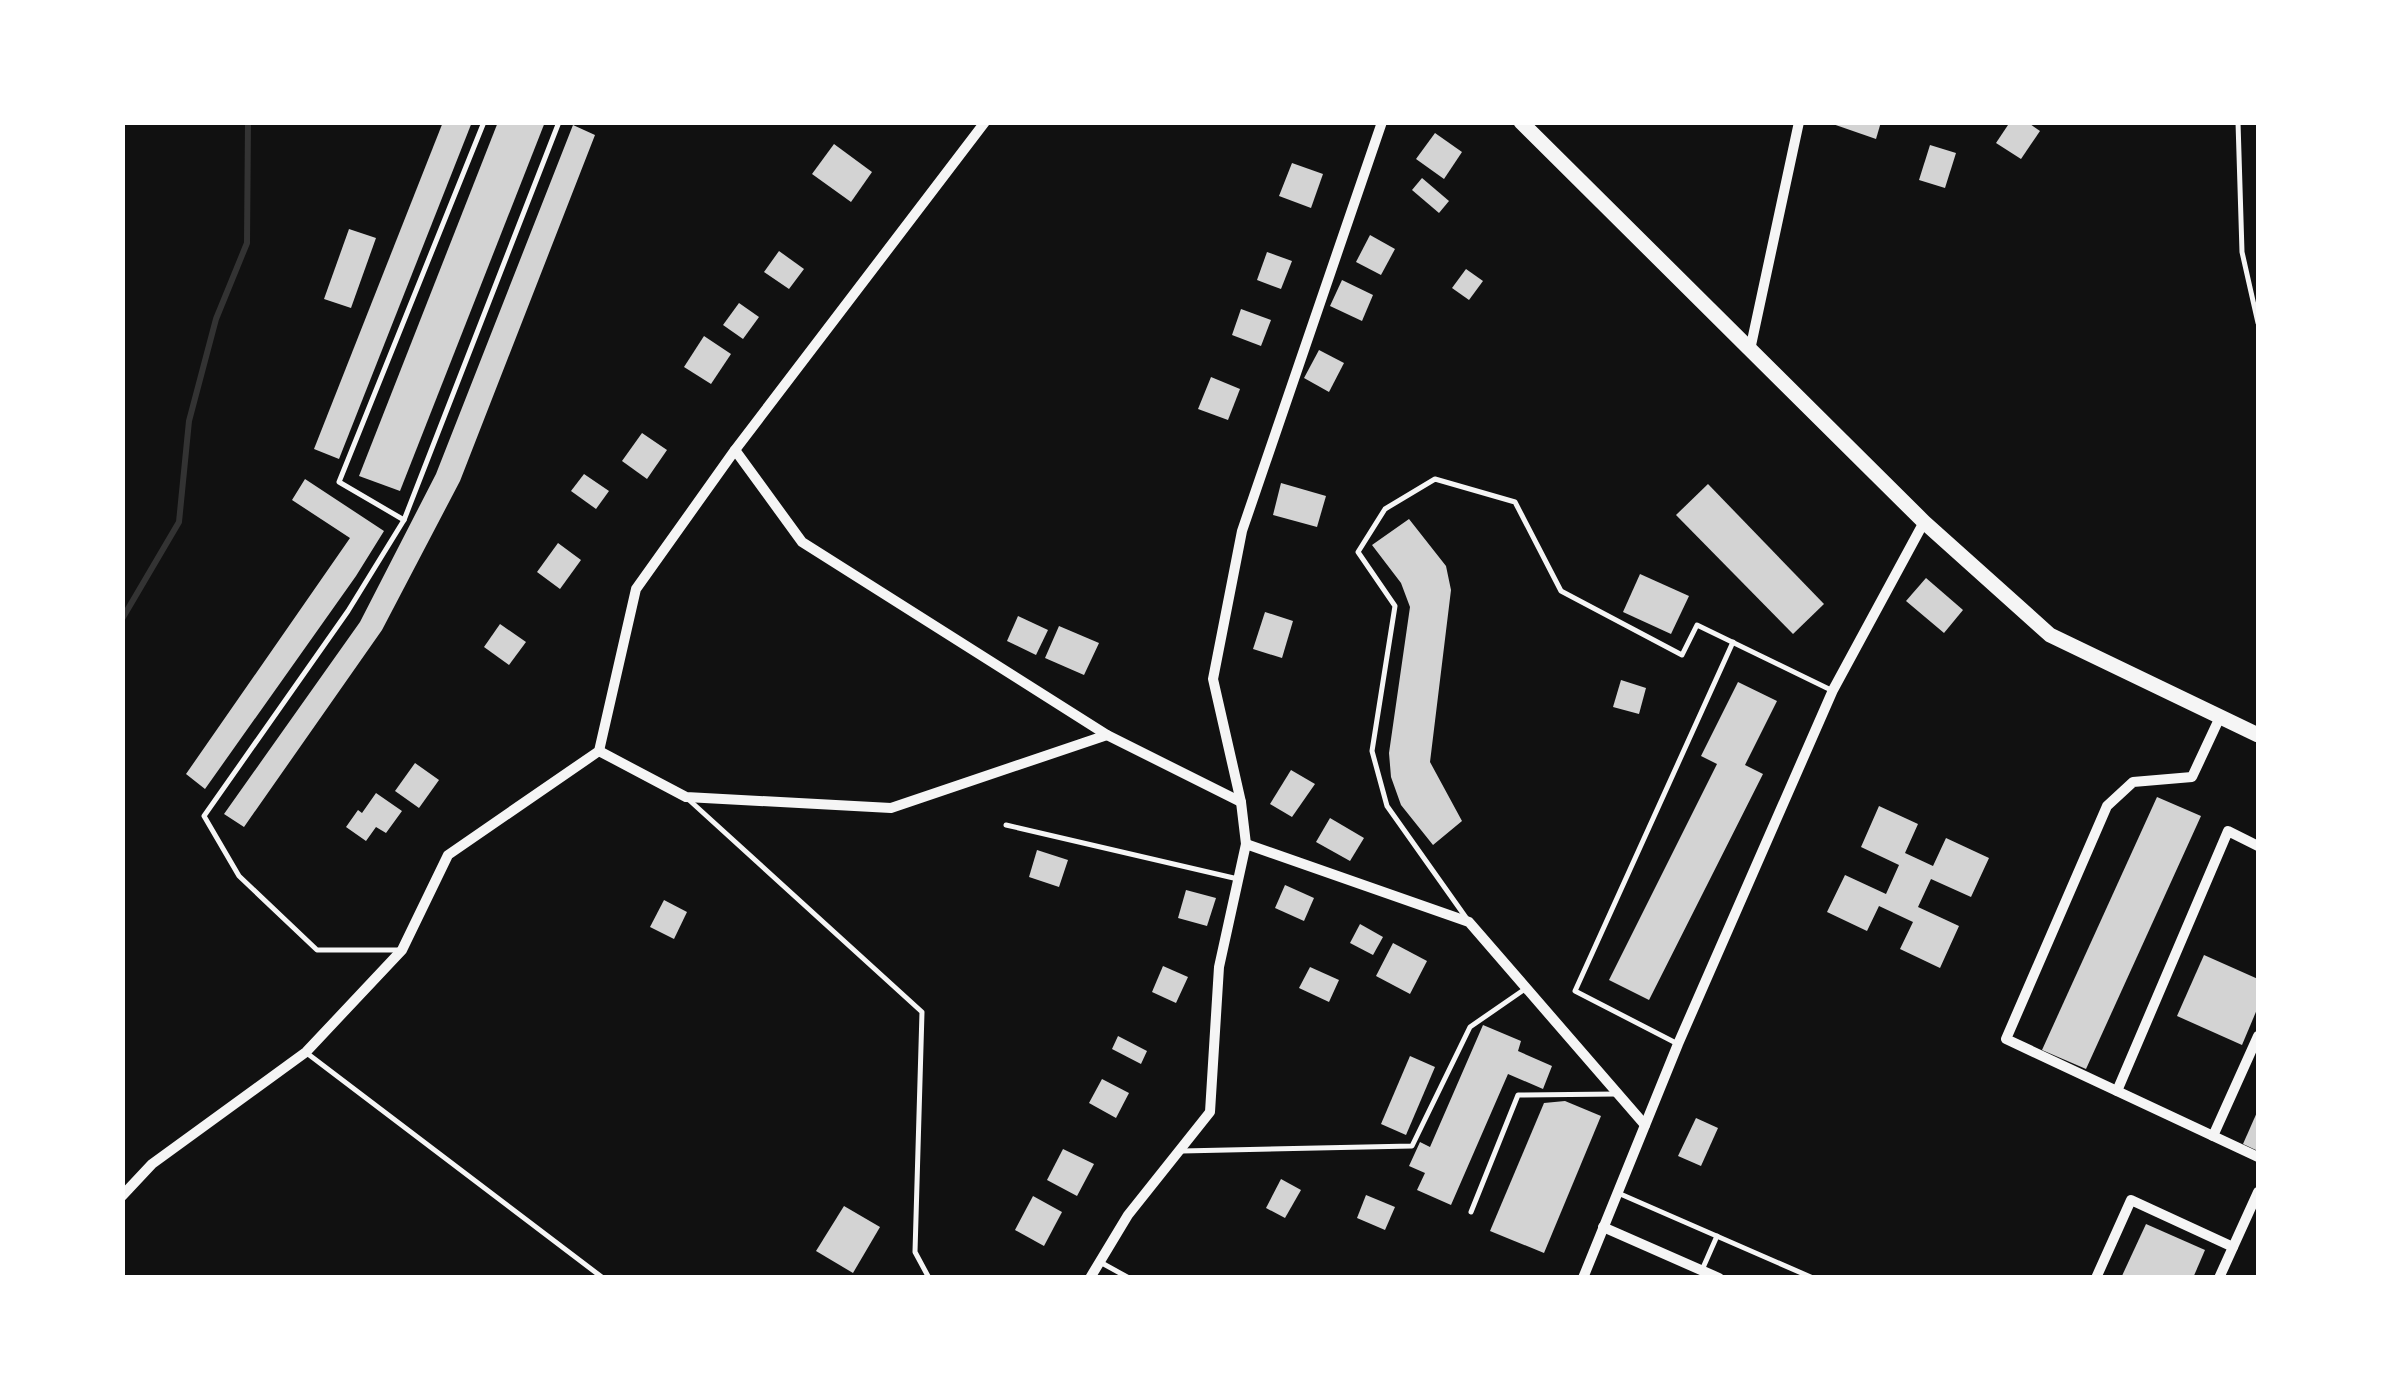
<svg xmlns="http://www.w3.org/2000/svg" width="2381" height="1400" font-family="'Exo 2',sans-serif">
<rect width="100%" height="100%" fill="#111"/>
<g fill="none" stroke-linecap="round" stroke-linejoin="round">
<path stroke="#333" stroke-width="6" d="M122 619 179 522 189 421 216 319 247 243 248 122"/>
</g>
<g fill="#d3d3d3">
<path d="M443 122H472L339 459 314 449Z"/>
<path d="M498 122H545L400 491 359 476Z"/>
<path d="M1827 122H1881L1876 139Z"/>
<path d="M2010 122H2027L2040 131 2021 159 1996 143Z"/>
<path d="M573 125 595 135 460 481 382 630 244 827 224 814 360 622 436 474Z"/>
<path d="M1435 133 1462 152 1444 179 1416 159Z"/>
<path d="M834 144 872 172 851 202 812 174Z"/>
<path d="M1930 145 1956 153 1945 188 1919 180Z"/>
<path d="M1292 163 1323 174 1311 208 1279 196Z"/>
<path d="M1422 178 1449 201 1439 213 1412 190Z"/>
<path d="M349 229 376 238 351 308 324 299Z"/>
<path d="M1370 235 1395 249 1381 275 1356 262Z"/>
<path d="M779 251 804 269 789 289 764 272Z"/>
<path d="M1267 252 1292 261 1281 289 1257 280Z"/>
<path d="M1466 269 1483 281 1469 300 1452 288Z"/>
<path d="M1342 280 1373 295 1362 321 1330 306Z"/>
<path d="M739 303 759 317 743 339 723 325Z"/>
<path d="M1241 309 1271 320 1261 346 1232 335Z"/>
<path d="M704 336 731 354 711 384 684 367Z"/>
<path d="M1319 350 1344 363 1329 392 1304 378Z"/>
<path d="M1211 377 1240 389 1228 420 1198 409Z"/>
<path d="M642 433 667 450 647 479 622 461Z"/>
<path d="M584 474 609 491 596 509 571 491Z"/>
<path d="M305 479 384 531 356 576 205 789 186 774 350 538 292 500Z"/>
<path d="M1281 483 1326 496 1317 527 1273 515Z"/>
<path d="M1708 484 1824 604 1793 634 1676 515Z"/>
<path d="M1409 519 1446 566 1451 590 1430 762 1462 821 1433 845 1401 805 1391 777 1389 753 1410 607 1401 583 1372 545Z"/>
<path d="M558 543 581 560 560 589 537 572Z"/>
<path d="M1640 574 1689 596 1671 634 1623 612Z"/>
<path d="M1926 578 1963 610 1944 633 1906 601Z"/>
<path d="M1265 612 1293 621 1282 658 1253 649Z"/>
<path d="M1018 616 1048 630 1036 655 1007 641Z"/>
<path d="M500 624 526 642 509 665 484 647Z"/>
<path d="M1059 626 1099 643 1084 675 1045 658Z"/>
<path d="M1621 680 1646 688 1639 714 1613 707Z"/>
<path d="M1738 682 1777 701 1745 765 1763 774 1649 1000 1609 980 1717 764 1701 756Z"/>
<path d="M415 763 439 780 419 808 395 791Z"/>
<path d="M1291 770 1315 784 1292 817 1270 804Z"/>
<path d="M376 793 402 811 386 833 376 827 366 841 346 827 358 810 362 813Z"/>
<path d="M2157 797 2201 816 2086 1069 2042 1050Z"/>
<path d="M1879 806 1918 824 1905 853 1933 866 1946 838 1989 858 1971 897 1931 879 1918 907 1959 926 1940 968 1900 949 1913 922 1879 906 1867 931 1827 912 1845 875 1886 894 1899 865 1861 847Z"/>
<path d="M1330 818 1364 838 1350 861 1316 842Z"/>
<path d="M1037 850 1068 860 1059 887 1029 877Z"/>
<path d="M1285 885 1314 898 1304 921 1275 908Z"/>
<path d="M1186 890 1216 898 1207 926 1178 918Z"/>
<path d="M664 900 687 912 674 939 650 927Z"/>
<path d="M1360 924 1383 937 1373 955 1350 943Z"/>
<path d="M1393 943 1427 961 1410 994 1376 976Z"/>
<path d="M2204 955 2258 979V1007L2242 1045 2177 1016Z"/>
<path d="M1163 966 1188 977 1176 1003 1152 992Z"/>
<path d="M1310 967 1339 980 1329 1002 1299 988Z"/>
<path d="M1483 1025 1521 1041 1518 1051 1552 1066 1543 1089 1508 1074 1451 1205 1417 1190 1425 1173 1409 1166 1420 1142 1430 1147Z"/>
<path d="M1118 1036 1147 1051 1141 1064 1112 1049Z"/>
<path d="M1410 1056 1435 1067 1406 1135 1381 1124Z"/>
<path d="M1102 1079 1129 1093 1116 1118 1089 1103Z"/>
<path d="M1565 1101 1601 1116 1544 1253 1490 1231 1544 1103Z"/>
<path d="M2258 1110V1151L2243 1144Z"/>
<path d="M1696 1118 1718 1128 1701 1166 1678 1156Z"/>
<path d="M1063 1149 1094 1164 1077 1196 1047 1180Z"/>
<path d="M1281 1179 1301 1190 1285 1218 1266 1208Z"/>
<path d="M1366 1195 1395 1207 1385 1230 1357 1218Z"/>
<path d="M1033 1196 1062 1212 1044 1246 1015 1230Z"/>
<path d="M844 1206 880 1227 853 1273 816 1251Z"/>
<path d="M2146 1224 2205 1250 2193 1278H2121Z"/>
</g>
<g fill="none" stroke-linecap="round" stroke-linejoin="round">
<g stroke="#f5f5f5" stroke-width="5">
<path d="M2238 122 2242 252 2258 323"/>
<path d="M404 520 339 482 484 122"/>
<path d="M688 799 922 1012 915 1252 929 1278"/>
<path d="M1006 825 1238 879"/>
<path d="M1467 919 1387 806 1372 751 1395 606 1358 552 1385 509 1435 479 1515 502 1561 591 1682 655 1697 625 1831 690"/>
<path d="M397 950H317L239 876 204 816 348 611 404 520 559 122"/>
<path d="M1676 1043 1575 991 1733 642"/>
<path d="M308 1054 603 1278"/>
<path d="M1182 1151 1412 1146 1470 1027 1525 989"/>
<path d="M1618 1193 1813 1278"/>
<path d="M1471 1212 1518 1095 1616 1094"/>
<path d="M1100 1262 1129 1278"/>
<path d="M1702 1270 1717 1236"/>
</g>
<g stroke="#f5f5f5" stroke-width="10">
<path d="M1750 350 1799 122"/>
<path d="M735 450 802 542 1107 735 1241 802"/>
<path d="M2220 717 2192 777 2133 782 2107 806 2006 1039 2258 1157"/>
<path d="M599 751 686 797 891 808 1107 735"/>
<path d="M1246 844 1241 802 1213 679 1242 531 1382 122"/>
<path d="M2117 1091 2228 831 2258 846"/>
<path d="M2213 1136 2258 1036"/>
<path d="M122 1196 152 1164 306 1052 402 950 448 855 599 751 636 589 735 450 985 122"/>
<path d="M1603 1227 1719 1278"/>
<path d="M1090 1278 1128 1215 1210 1112 1219 967 1246 844 1469 922 1645 1125"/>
<path d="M1583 1278 1678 1044 1833 690 1924 522"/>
<path d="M2096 1278 2131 1200 2233 1247"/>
<path d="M2219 1278 2258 1192"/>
</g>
<path stroke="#f5f5f5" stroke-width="15" d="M1521 122 1924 522 2050 635 2258 735"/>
</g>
<rect width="2381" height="1400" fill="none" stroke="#ffffff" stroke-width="250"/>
</svg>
